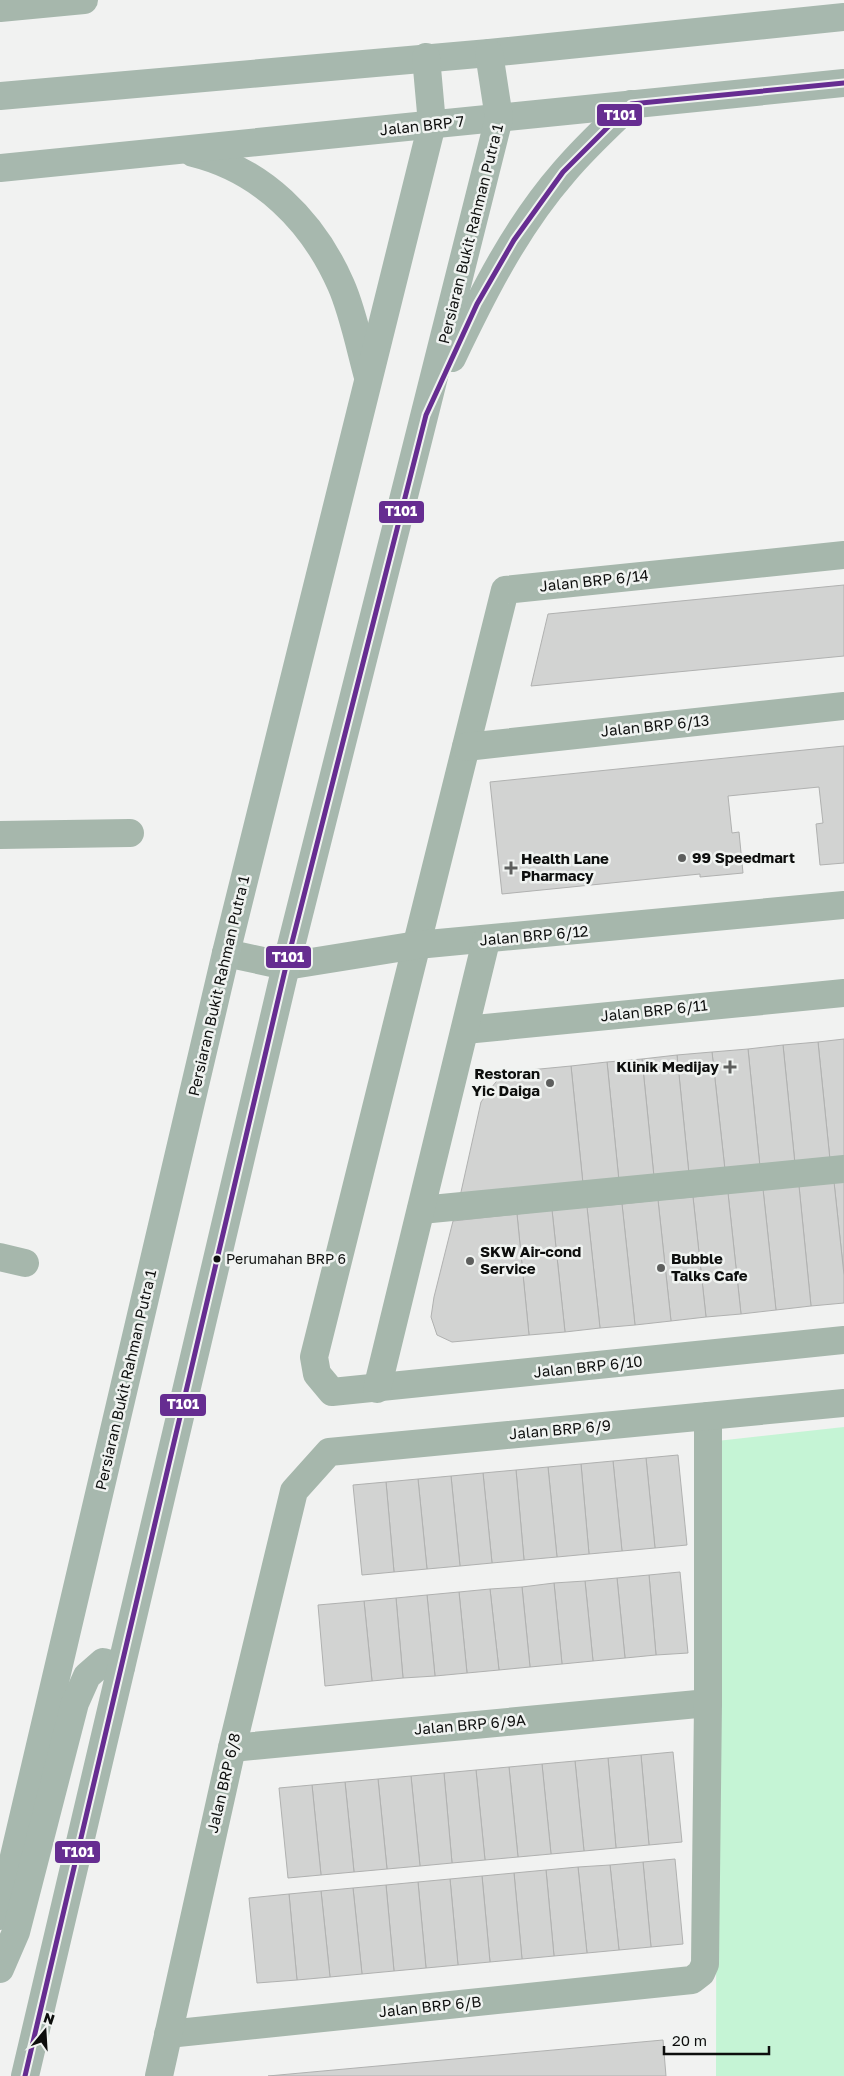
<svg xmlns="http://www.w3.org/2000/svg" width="844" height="2076" font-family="'Golos Text',sans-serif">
<rect width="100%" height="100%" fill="#f1f2f1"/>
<path fill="#c5f4d5" d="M844 1427V2076H716L717 1441Z"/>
<g fill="#d2d3d2" stroke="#b0b1b0">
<path d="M844 585V656L531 686 548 614Z"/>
<path d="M844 746V863L820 865 816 824 823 823 819 787 728 796 732 833 739 832 743 873 700 877V874L502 894 490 782Z"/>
<path d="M844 1039V1159L830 1160 818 1042Z"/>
<path d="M818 1042 830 1160 795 1164 783 1045Z"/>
<path d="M783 1045 795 1164 760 1167 748 1049Z"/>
<path d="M748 1049 760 1167 725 1170 712 1052Z"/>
<path d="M712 1052 725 1170 689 1174 677 1055Z"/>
<path d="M677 1055 689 1174 654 1177 642 1059Z"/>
<path d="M642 1059 654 1177 619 1181 607 1062Z"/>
<path d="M607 1062 619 1181 583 1184 571 1066Z"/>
<path d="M571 1066 583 1184 459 1201 481 1102 491 1088 501 1076 519 1071Z"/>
<path d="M844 1181V1275L834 1182Z"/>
<path d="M834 1182 844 1275V1303L811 1306 799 1186Z"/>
<path d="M799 1186 811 1306 776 1310 763 1189Z"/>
<path d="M763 1189 776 1310 741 1314 728 1193Z"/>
<path d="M728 1193 741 1314 706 1317 693 1197Z"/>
<path d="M693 1197 706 1317 671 1321 658 1200Z"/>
<path d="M658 1200 671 1321 635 1325 622 1204Z"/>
<path d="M622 1204 635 1325 600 1328 587 1207Z"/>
<path d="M587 1207 600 1328 565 1332 552 1210Z"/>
<path d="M552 1210 565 1332 529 1335 517 1214Z"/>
<path d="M517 1214 529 1335 452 1342 437 1335 431 1317 434 1297 453 1221Z"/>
<path d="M678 1455 687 1545 655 1548 646 1458Z"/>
<path d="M646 1458 655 1548 622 1551 613 1461Z"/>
<path d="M613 1461 622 1551 589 1554 581 1464Z"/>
<path d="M581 1464 589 1554 557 1557 548 1467Z"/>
<path d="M548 1467 557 1557 524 1560 516 1470Z"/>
<path d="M516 1470 524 1560 492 1563 483 1473Z"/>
<path d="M483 1473 492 1563 460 1566 451 1476Z"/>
<path d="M451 1476 460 1566 427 1569 418 1479Z"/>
<path d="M418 1479 427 1569 394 1572 386 1482Z"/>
<path d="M386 1482 394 1572 362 1575 353 1485Z"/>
<path d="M680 1572 688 1653 656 1655 649 1575Z"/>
<path d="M649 1575 656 1655 625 1658 617 1578Z"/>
<path d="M617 1578 625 1658 593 1661 585 1581Z"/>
<path d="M585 1581 593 1661 562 1664 554 1583Z"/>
<path d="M554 1583 562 1664 530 1667 522 1587Z"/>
<path d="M522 1587 530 1667 499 1670 490 1589Z"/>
<path d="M490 1589 499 1670 467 1673 459 1592Z"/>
<path d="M459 1592 467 1673 435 1676 427 1595Z"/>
<path d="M427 1595 435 1676 403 1678 396 1598Z"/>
<path d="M396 1598 403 1678 372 1681 364 1601Z"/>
<path d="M364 1601 372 1681 325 1686 318 1605Z"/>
<path d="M673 1752 682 1842 649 1845 641 1755Z"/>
<path d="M641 1755 649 1845 616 1848 608 1758Z"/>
<path d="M608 1758 616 1848 584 1851 575 1761Z"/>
<path d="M575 1761 584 1851 551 1854 542 1764Z"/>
<path d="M542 1764 551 1854 518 1857 509 1767Z"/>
<path d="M509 1767 518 1857 485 1860 476 1770Z"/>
<path d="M476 1770 485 1860 452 1863 444 1773Z"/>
<path d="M444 1773 452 1863 420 1866 411 1776Z"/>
<path d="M411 1776 420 1866 387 1869 378 1779Z"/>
<path d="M378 1779 387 1869 354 1872 345 1782Z"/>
<path d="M345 1782 354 1872 321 1875 312 1785Z"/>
<path d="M312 1785 321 1875 288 1878 279 1788Z"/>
<path d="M675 1859 683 1944 651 1947 643 1862Z"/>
<path d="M643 1862 651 1947 619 1950 610 1865Z"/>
<path d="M610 1865 619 1950 587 1953 578 1867Z"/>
<path d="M578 1867 587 1953 554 1956 546 1870Z"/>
<path d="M546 1870 554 1956 522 1959 514 1873Z"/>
<path d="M514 1873 522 1959 490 1962 482 1876Z"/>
<path d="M482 1876 490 1962 458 1965 450 1879Z"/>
<path d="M450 1879 458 1965 426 1968 418 1882Z"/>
<path d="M418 1882 426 1968 394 1971 386 1885Z"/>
<path d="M386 1885 394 1971 362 1974 353 1888Z"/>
<path d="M353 1888 362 1974 330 1977 321 1891Z"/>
<path d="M321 1891 330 1977 297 1980 289 1894Z"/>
<path d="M289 1894 297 1980 257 1983 249 1898Z"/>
<path d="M663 2040 666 2076H268Z"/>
</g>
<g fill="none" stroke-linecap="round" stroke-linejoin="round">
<g stroke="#a6b7ac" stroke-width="28">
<path d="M0 8 84 0"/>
<path d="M844 555 505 590 314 1357 317 1374 332 1392 844 1340"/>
<path d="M466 747 844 706"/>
<path d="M0 835 130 833"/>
<path d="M226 953 286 966 417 945 844 905"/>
<path d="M465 1030 844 993"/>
<path d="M421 1210 844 1169"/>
<path d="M0 1257 25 1263"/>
<path d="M377 1389 486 941"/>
<path d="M232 1748 708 1703"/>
<path d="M168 2034 692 1980 701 1973 705 1964 708 1703V1416"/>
<path d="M159 2076 232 1748 294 1491 329 1452 844 1403"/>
</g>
<g stroke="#a7b8ae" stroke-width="28">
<path d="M0 96 489 53 844 17"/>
<path d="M193 153C262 170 313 221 341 285 353 312 360 348 368 377"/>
<path d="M0 168 844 83"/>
<path d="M452 358C483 293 516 227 564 172 584 148 608 126 631 104"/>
<path d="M0 1916 226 953 432 124 426 57"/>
<path d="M0 1969 16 1932 75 1703 87 1676 103 1662 121 1667"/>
<path d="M25 2076 286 966 499 118 489 53"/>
</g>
<g stroke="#f0f3f1" stroke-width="9">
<path id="bus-1" d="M25 2076 286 966 426 415 477 304 514 240 563 172 631 104 844 83"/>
</g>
<use href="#bus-1" stroke="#662d91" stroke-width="5"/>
</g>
<g fill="#5d5e5d" stroke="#f0f3f1" stroke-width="2">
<circle cx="682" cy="858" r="5"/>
<path d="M508.5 860.5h5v5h5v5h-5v5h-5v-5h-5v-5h5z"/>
<path d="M727.5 1059.5h5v5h5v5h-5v5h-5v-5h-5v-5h5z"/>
<circle cx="550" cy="1083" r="5"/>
<circle cx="470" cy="1261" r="5"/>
<circle cx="661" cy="1268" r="5"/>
</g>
<circle fill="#0d0e0d" stroke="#f0f3f1" stroke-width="2" cx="217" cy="1259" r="4.5"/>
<g text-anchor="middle" stroke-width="5" stroke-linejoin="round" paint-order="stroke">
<g font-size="14" fill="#0d0e0d" stroke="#f0f3f1" text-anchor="start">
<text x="226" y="1264">Perumahan BRP 6</text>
</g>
<g font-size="15" fill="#0d0e0d" stroke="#f0f3f1">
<text transform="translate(422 126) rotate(-6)" y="5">Jalan BRP 7</text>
<text transform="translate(471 234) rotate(-76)" y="5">Persiaran Bukit Rahman Putra 1</text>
<text transform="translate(594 581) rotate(-6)" y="5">Jalan BRP 6/14</text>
<text transform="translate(655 726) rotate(-6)" y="5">Jalan BRP 6/13</text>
<text transform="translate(534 936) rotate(-5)" y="5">Jalan BRP 6/12</text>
<text transform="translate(219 986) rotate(-77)" y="5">Persiaran Bukit Rahman Putra 1</text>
<text transform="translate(654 1011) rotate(-6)" y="5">Jalan BRP 6/11</text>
<text transform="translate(588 1367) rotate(-6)" y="5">Jalan BRP 6/10</text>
<text transform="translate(126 1380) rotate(-77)" y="5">Persiaran Bukit Rahman Putra 1</text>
<text transform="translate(560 1430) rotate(-5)" y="5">Jalan BRP 6/9</text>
<text transform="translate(470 1725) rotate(-5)" y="5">Jalan BRP 6/9A</text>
<text transform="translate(224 1783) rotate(-77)" y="5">Jalan BRP 6/8</text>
<text transform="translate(430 2007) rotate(-6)" y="5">Jalan BRP 6/B</text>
</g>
<g font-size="15" font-weight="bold" fill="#0d0e0d" stroke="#f0f3f1" text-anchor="start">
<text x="692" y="863">99 Speedmart</text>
<text x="521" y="864">Health Lane<tspan x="521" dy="17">Pharmacy</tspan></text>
<text x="719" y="1072" text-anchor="end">Klinik Medijay</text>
<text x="540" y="1079" text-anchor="end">Restoran<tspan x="540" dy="17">Yic Daiga</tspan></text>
<text x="480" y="1257">SKW Air-cond<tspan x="480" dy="17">Service</tspan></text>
<text x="671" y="1264">Bubble<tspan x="671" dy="17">Talks Cafe</tspan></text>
</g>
</g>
<g stroke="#f0f3f1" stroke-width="2">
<rect x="596" y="103" width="47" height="24" rx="5" fill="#662d91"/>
<rect x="378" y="500" width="47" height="24" rx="5" fill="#662d91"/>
<rect x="265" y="945" width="47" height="24" rx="5" fill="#662d91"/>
<rect x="159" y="1393" width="48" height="24" rx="5" fill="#662d91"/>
<rect x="54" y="1840" width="47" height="24" rx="5" fill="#662d91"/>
</g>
<g font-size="14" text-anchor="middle" font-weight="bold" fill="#fff">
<text x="620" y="120">T101</text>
<text x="401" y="516">T101</text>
<text x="288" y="962">T101</text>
<text x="183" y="1409">T101</text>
<text x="78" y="1857">T101</text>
</g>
<g transform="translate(45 2031) rotate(18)" stroke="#f0f3f1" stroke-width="4" paint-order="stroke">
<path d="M0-4L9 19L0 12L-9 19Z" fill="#0d0e0d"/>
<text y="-8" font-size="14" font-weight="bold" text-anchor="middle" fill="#0d0e0d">N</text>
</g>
<path d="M664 2046v8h105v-8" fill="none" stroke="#0d0e0d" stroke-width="2.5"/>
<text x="672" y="2046" font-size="15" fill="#0d0e0d" stroke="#f0f3f1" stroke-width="4" paint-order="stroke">20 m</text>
</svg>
